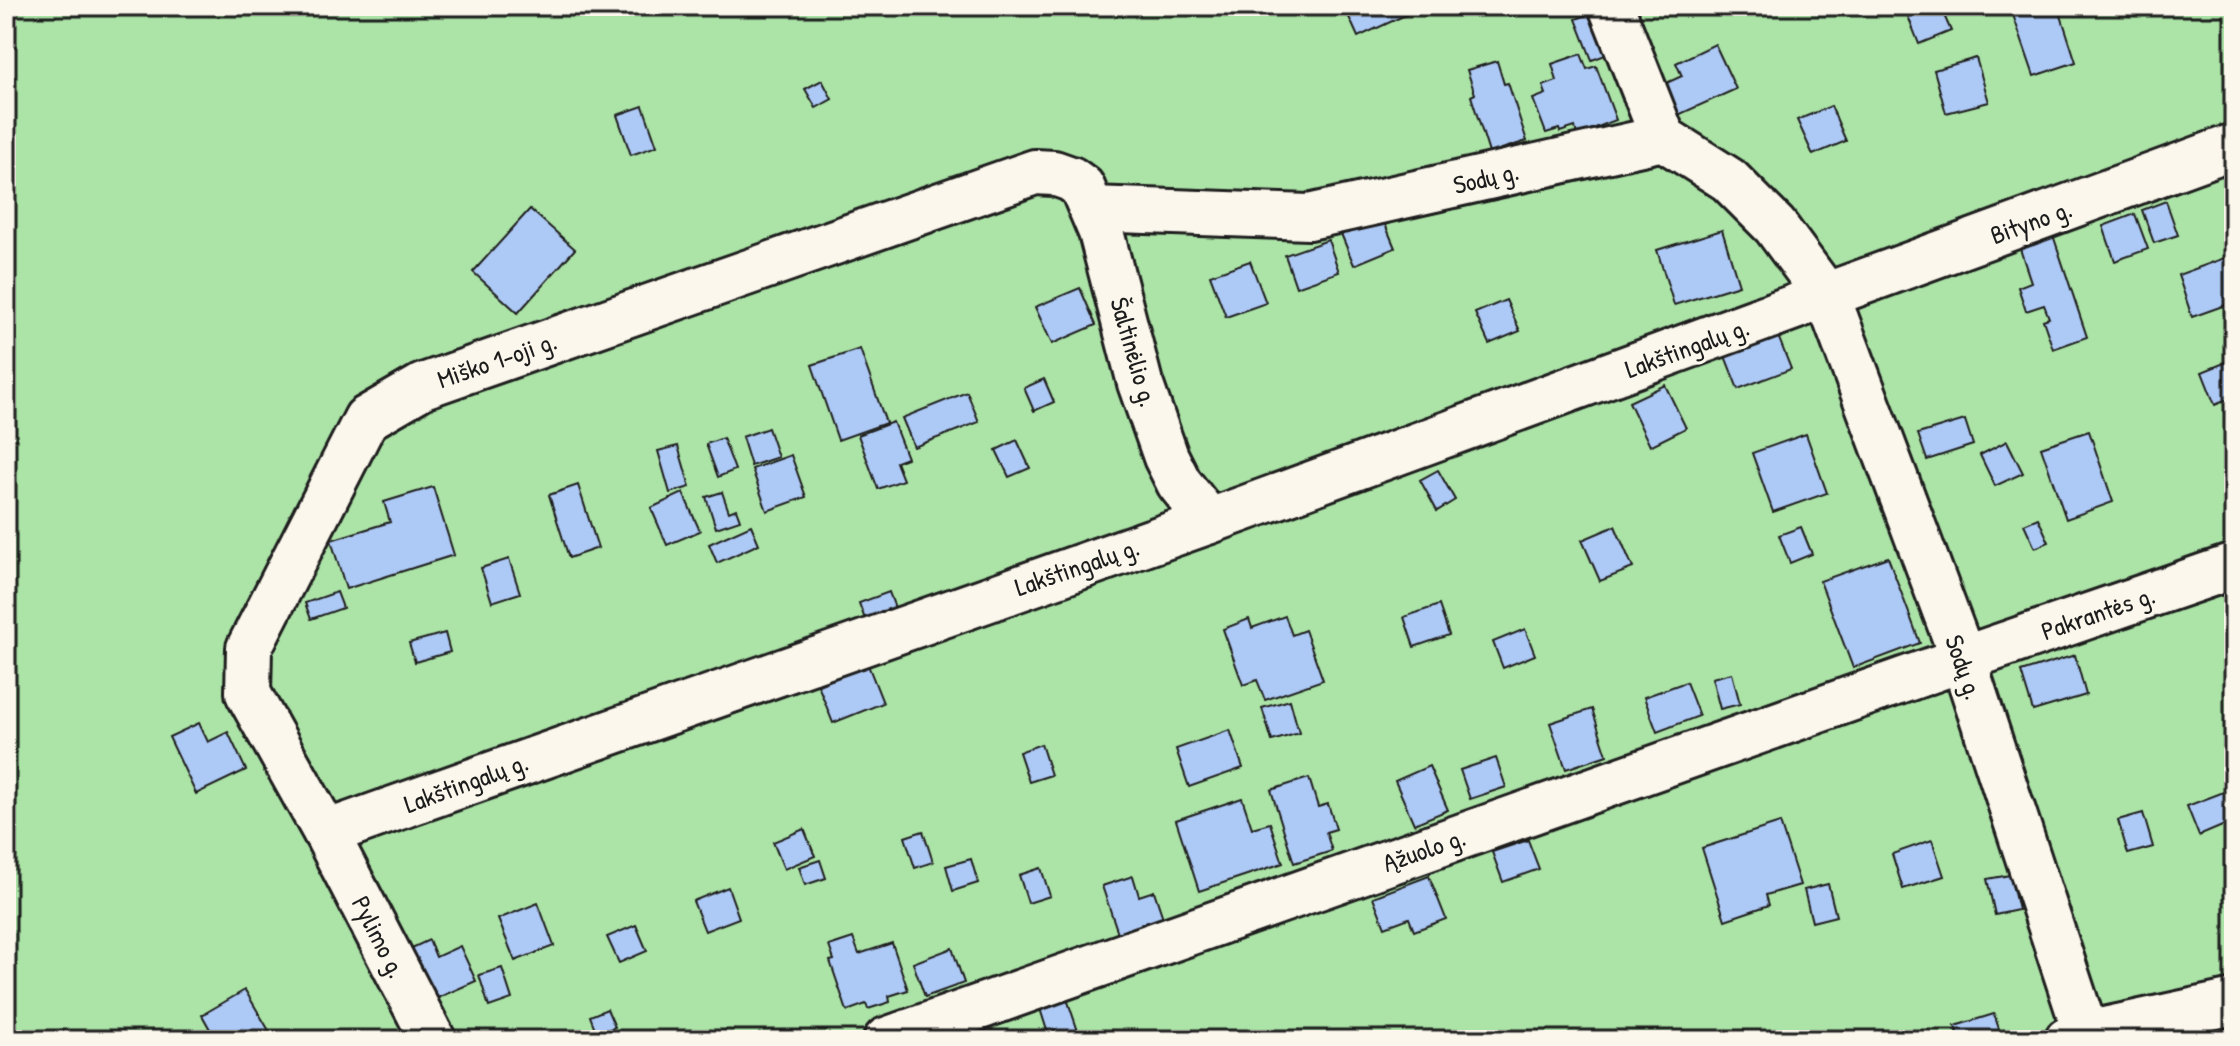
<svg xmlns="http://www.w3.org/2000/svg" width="2240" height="1046" font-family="'Patrick Hand',sans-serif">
<rect width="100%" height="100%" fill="#e4e9ef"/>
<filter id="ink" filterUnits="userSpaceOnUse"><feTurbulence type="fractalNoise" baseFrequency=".0125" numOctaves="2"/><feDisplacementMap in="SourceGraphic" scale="16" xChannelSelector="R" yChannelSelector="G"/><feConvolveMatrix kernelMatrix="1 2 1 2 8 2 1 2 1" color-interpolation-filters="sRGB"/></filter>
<g filter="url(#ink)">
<rect fill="#ace4a8" stroke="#648062" stroke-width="2" x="6" y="6" width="2228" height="1034"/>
<g fill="#adc9f5" stroke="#1c1c1c" stroke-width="2">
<path d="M1344 6H1409L1412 12 1358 37Z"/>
<path d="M1904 6H1940L1951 31 1919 44Z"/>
<path d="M2021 6H2058L2076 62 2034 76 2011 9Z"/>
<path d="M1595 12 1611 53 1592 60 1576 19Z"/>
<path d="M1715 44 1736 89 1676 116 1662 85 1682 76 1676 63Z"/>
<path d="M1581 54 1587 69 1596 66 1616 120 1577 135 1575 127 1560 132 1559 129 1546 133 1533 99 1546 94 1543 86 1557 81 1552 64Z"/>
<path d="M1976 58 1989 102 1946 113 1934 70Z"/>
<path d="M1497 61 1504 84 1508 83 1527 141 1489 153 1471 96 1475 94 1467 70Z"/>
<path d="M822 80 832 99 816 108 805 89Z"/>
<path d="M643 106 657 146 631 155 617 115Z"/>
<path d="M1831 106 1846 141 1813 155 1797 120Z"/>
<path d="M2166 201 2178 235 2154 243 2142 210Z"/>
<path d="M530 209 575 249 518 313 473 272Z"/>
<path d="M1380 212 1395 248 1354 265 1339 229Z"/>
<path d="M2135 214 2148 249 2115 261 2103 226Z"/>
<path d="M1722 230 1739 285 1674 305 1657 250Z"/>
<path d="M2053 235 2087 337 2053 349 2043 320 2049 318 2044 305 2026 311 2018 287 2031 282 2019 246Z"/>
<path d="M1328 240 1339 272 1296 287 1285 255Z"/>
<path d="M2233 255 2234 302 2192 317 2178 275Z"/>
<path d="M1250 261 1266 303 1226 317 1210 275Z"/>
<path d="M1080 288 1096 325 1052 344 1035 307Z"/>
<path d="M1506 300 1520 331 1489 344 1475 313Z"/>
<path d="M1778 336 1791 369 1738 389 1725 356Z"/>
<path d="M860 349 886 423 838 440 812 365Z"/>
<path d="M2234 359V397L2215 405 2202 372Z"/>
<path d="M1044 379 1054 402 1034 411 1024 388Z"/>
<path d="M1665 385 1686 428 1650 446 1629 402Z"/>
<path d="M967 392 979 422 914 447 902 418Z"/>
<path d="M1965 420 1973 445 1927 460 1918 434Z"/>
<path d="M893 422 907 458 896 462 903 480 878 489 858 435Z"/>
<path d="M768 428 778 457 751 466 742 437Z"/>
<path d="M2089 431 2113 502 2066 519 2041 447Z"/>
<path d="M1806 434 1827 493 1773 512 1752 453Z"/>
<path d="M723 438 735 470 718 477 706 444Z"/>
<path d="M1017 440 1030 468 1009 477 996 450Z"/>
<path d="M2007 441 2023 473 1995 486 1980 455Z"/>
<path d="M678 446 690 487 670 493 658 451Z"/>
<path d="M791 455 806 497 767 511 752 469Z"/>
<path d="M1438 470 1455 500 1437 511 1420 480Z"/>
<path d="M578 485 598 548 569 558 549 495Z"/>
<path d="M433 487 454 555 346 589 331 540 390 522 384 502Z"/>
<path d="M722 492 729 512 736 509 740 520 716 528 706 497Z"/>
<path d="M683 493 700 531 667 545 651 508Z"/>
<path d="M2038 518 2049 542 2035 548 2024 524Z"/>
<path d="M751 525 759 544 717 563 709 544Z"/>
<path d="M1615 526 1633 568 1600 581 1582 540Z"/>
<path d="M1801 527 1812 554 1790 563 1779 535Z"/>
<path d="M1888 557 1920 643 1853 668 1820 581Z"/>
<path d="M509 559 520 593 492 602 481 568Z"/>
<path d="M337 592 343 608 311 619 305 603Z"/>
<path d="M889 592 896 611 866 622 859 603Z"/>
<path d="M1439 605 1449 635 1414 647 1404 617Z"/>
<path d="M1285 616 1292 635 1305 630 1323 680 1265 700 1257 680 1243 685 1223 629 1249 619 1252 628Z"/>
<path d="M1525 629 1535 655 1503 668 1493 642Z"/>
<path d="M445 633 450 652 415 662 409 643Z"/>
<path d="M2075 655 2086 695 2033 711 2021 672Z"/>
<path d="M868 665 883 703 833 723 818 685Z"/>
<path d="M1732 673 1740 704 1720 709 1712 678Z"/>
<path d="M1686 682 1699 716 1657 732 1644 697Z"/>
<path d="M1290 700 1299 733 1272 741 1262 708Z"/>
<path d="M1592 709 1607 755 1566 769 1550 723Z"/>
<path d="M199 723 208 742 228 732 246 770 196 794 169 737Z"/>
<path d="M1230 730 1243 768 1189 787 1176 749Z"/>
<path d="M1041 744 1051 775 1029 782 1019 752Z"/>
<path d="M1496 758 1506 787 1470 799 1460 770Z"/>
<path d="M1429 766 1448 810 1414 824 1395 781Z"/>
<path d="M1309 778 1318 807 1328 804 1336 829 1326 832 1332 851 1294 863 1271 790Z"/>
<path d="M2229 790 2234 801V821L2199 836 2187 806Z"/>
<path d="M1242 798 1252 828 1270 823 1283 863 1199 891 1176 820Z"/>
<path d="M2143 813 2153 847 2128 854 2118 820Z"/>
<path d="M1780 823 1800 885 1766 895 1769 905 1725 920 1702 848Z"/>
<path d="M804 829 815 856 784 869 773 842Z"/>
<path d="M923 831 933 862 915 868 905 837Z"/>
<path d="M1528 840 1539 869 1503 882 1492 852Z"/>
<path d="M1932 840 1944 876 1903 889 1892 854Z"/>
<path d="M971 859 978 883 953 891 946 866Z"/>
<path d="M820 860 826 878 805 885 799 867Z"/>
<path d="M1041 868 1050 896 1028 903 1019 875Z"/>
<path d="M2010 875 2018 910 1995 915 1987 879Z"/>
<path d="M1133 876 1139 896 1154 891 1163 918 1118 933 1102 886Z"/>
<path d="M1429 876 1446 919 1414 931 1409 918 1385 927 1373 897Z"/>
<path d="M1828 884 1836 916 1812 922 1804 890Z"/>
<path d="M728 887 739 918 705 931 693 901Z"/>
<path d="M538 903 554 946 515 961 498 919Z"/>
<path d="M636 925 647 951 619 963 607 937Z"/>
<path d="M853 938 859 954 892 943 908 990 889 996 890 1002 868 1009 866 1004 847 1011 830 961 834 960 829 946Z"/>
<path d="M429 940 436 957 460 946 476 981 426 1003 403 952Z"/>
<path d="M952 948 964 983 925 997 913 963Z"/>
<path d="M502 968 512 999 489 1007 479 975Z"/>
<path d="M1063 987 1081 1040H1050L1036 996Z"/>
<path d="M245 990 274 1039 216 1040 202 1015Z"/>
<path d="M607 1009 615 1027 597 1034 590 1016Z"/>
<path d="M1994 1014 2001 1035 1987 1040H1959L1955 1026Z"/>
<path d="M2207 1028 2212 1040H2177Z"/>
</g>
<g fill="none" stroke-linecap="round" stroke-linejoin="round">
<g stroke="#1c1c1c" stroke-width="50">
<g id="minor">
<path d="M1611 6 1663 138 1729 180 1775 226 1828 298 1963 659 2088 1040"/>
<path d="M1092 209 1309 217 1663 138"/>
<path d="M326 833C620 728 915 626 1210 521 1552 399 1893 274 2234 146"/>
<path d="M433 1040 326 833 248 693 249 648 366 419 423 386 1035 172 1054 173 1071 179 1082 187 1101 232 1140 383 1166 457 1179 483 1209 521"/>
<path d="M886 1040 1963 659 2234 566"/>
<path d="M2067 1040 2086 1034 2234 1002"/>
</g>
</g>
<use href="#minor" stroke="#fbf7ec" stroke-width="44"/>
</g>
</g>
<g text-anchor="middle" stroke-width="6" stroke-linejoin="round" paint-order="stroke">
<g font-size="26" fill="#1c1c1c" stroke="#fbf7ec">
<text transform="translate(1486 178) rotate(-13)" y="9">Sodų g.</text>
<text transform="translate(2031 222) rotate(-20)" y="9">Bityno g.</text>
<text transform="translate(1687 348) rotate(-20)" y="9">Lakštingalų g.</text>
<text transform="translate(1134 352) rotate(74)" y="9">Šaltinėlio g.</text>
<text transform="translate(497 360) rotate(-19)" y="9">Miško 1-oji g.</text>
<text transform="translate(1077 567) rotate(-19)" y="9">Lakštingalų g.</text>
<text transform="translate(2098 613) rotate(-19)" y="9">Pakrantės g.</text>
<text transform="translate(1964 667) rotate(71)" y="9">Sodų g.</text>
<text transform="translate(466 783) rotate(-20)" y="9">Lakštingalų g.</text>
<text transform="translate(1424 850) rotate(-19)" y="9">Ąžuolo g.</text>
<text transform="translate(379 937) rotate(63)" y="9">Pylimo g.</text>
</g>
</g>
<rect width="2240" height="1046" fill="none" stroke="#fbf7ec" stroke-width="32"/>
<rect x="16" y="16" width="2208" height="1014" fill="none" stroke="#1c1c1c" stroke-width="3" filter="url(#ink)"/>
</svg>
